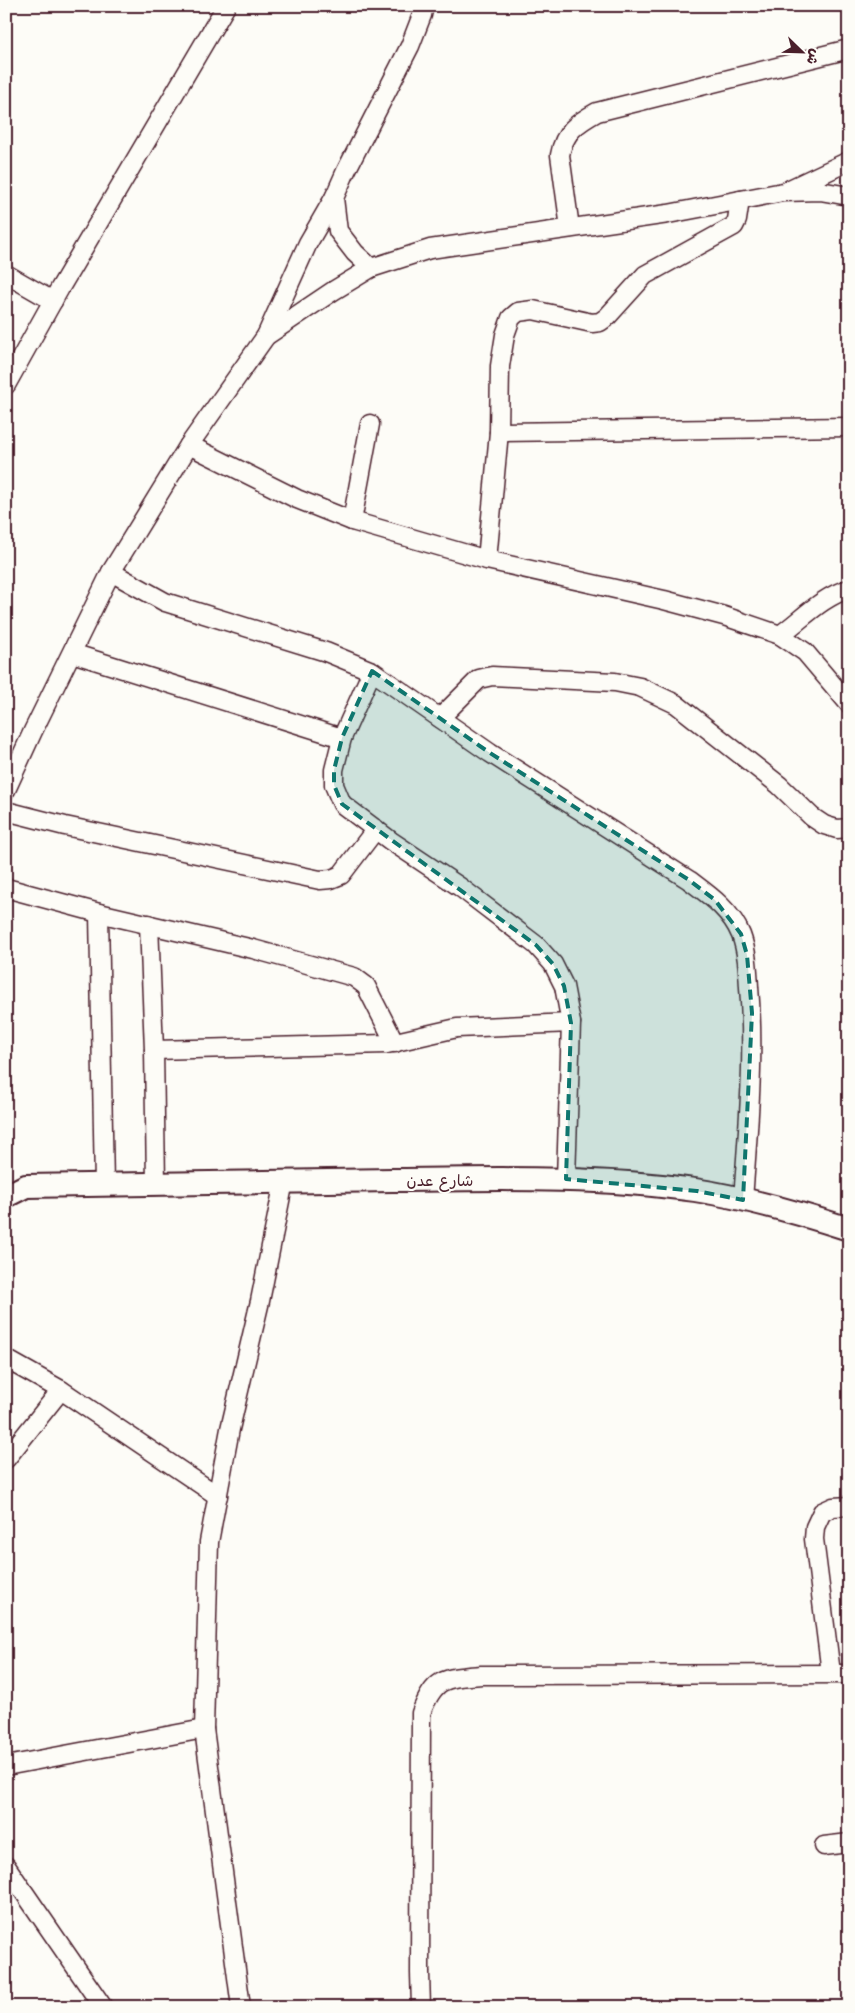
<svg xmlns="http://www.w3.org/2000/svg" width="855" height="2013" font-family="'Comic Neue','Playpen Sans Arabic',sans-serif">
<rect width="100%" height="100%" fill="#fdfcf7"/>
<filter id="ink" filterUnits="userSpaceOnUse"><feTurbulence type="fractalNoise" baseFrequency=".02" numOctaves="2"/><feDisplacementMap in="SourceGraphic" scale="10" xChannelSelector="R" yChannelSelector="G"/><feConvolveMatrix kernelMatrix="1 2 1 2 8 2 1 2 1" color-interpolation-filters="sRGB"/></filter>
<g filter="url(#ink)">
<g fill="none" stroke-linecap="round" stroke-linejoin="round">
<g stroke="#4a1f2b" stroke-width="21">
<g id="minor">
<path d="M790 189 849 161"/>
<path d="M334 198 338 231 355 253 371 268"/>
<path d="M570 228 560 155C564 132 577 123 597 112L849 49"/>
<path d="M6 274 53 301"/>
<path d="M266 336 308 243 334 198 346 171 410 46 422 15 424 6"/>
<path d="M6 385 60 288 226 6"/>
<path d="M499 432 849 427"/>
<path d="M189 445 297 499 352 521 487 560 664 600 724 616 780 635 805 652 849 704"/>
<path d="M352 521 370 424"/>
<path d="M487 560 499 432 500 366 505 335 511 318 518 312 533 310 592 323 600 322 607 317 645 275 734 226 737 220 740 200"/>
<path d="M111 572 165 602 326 652 372 671 490 753 689 880C709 895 731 910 741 935 747 951 748 969 749 987 755 1058 748 1129 743 1200"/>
<path d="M780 635C801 620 823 596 849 589"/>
<path d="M72 653 342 738"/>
<path d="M372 671 342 738 334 770V785L342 804 391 841 460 887 536 945 553 964 564 986 571 1023 566 1179"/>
<path d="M440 718 479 679 492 676 615 682 640 687 676 704 779 785 812 817 824 825 837 829 849 828"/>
<path d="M6 790 33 731 111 572 189 445 266 336 333 291 371 268 430 249 668 214 783 192 820 191 849 196"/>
<path d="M6 811 65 826 320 880 331 879 341 875 376 829"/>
<path d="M6 888 99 913 253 949 354 977 366 986 395 1043"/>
<path d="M99 913 104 1185"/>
<path d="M149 924 154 1050 156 1184"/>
<path d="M154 1050 387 1044 457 1028 571 1023"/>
<path d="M6 1359 61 1390 218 1496"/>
<path d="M6 1459 61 1390"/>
<path d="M831 1673 814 1539 815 1527 822 1512 833 1507 849 1506"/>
<path d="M6 1766 204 1729"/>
<path d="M824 1846 849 1843"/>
<path d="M6 1866 103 2007"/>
<path d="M241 2007 204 1729 209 1542 230 1429 260 1301 284 1181"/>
<path d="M421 2007 420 1973 421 1713C435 1677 445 1678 481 1675L849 1674"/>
</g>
</g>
<g stroke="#4a1f2b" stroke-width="26">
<path id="tertiary" d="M6 1196 26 1186C148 1185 270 1181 392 1180 494 1179 595 1176 695 1190 747 1198 799 1213 849 1229"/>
</g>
<use href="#minor" stroke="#fdfcf7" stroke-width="18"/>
<use href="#tertiary" stroke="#fdfcf7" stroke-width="22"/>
</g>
</g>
<path fill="#0f766e" fill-opacity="0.2" stroke="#0f766e" stroke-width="4" stroke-dasharray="10 6" stroke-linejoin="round" d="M372 671 490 753 689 880 715 900 741 934 747 955 752 1013 743 1200 697 1191 566 1179 571 1023 564 986 553 964 536 945 342 804 334 785V770L342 738Z"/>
<g text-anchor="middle" stroke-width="4" stroke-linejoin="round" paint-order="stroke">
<g font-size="16" fill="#4a1f2b" stroke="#fdfcf7">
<text x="440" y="1186">شارع عدن</text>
</g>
</g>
<rect width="855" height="2013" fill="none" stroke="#fdfcf7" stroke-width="25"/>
<rect x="12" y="12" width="830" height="1988" fill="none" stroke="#4a1f2b" stroke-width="2" filter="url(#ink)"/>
<g transform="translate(802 52) rotate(113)" stroke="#fdfcf7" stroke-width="4" paint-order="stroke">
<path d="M0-4L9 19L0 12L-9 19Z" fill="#4a1f2b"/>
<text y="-8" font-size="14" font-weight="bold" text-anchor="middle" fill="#4a1f2b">ش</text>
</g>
</svg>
